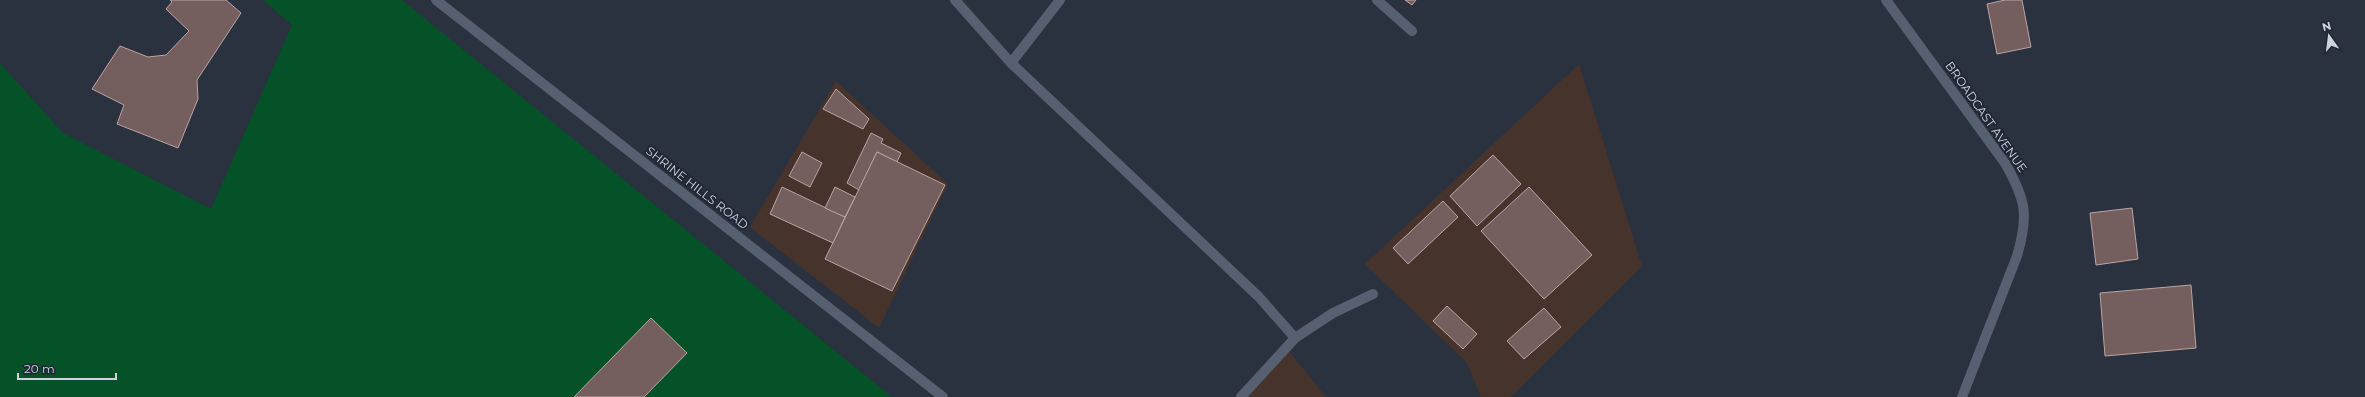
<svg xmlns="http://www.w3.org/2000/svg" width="2365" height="397" font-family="Montserrat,sans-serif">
<rect width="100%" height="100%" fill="#2a313f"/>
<g fill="#46342c">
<path d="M1579 64 1642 266 1511 397H1481L1467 363 1365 264Z"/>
<path d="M836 81 948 184 879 328 750 227Z"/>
<path d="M1289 351 1326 397H1248Z"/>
</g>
<path fill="#055229" d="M263 0H402L892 397H0V63L63 133 211 209 292 25Z"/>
<g fill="#745f5e" stroke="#bca4a3">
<path d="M170 0H226L241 13 197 80 198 99 178 148 117 124 124 105 92 89 120 46 148 57 166 55 189 31 166 9 172 2Z"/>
<path d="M1405 0H1416L1412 5Z"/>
<path d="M2005 0H2022L2031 47 1997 54 1987 4Z"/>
<path d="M836 89 869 119 863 129 823 109Z"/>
<path d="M871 133 883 139 881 143 901 153 897 162 877 152 859 190 847 183Z"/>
<path d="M802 152 822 163 810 187 789 176Z"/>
<path d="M877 152 945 185 892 291 825 259Z"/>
<path d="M1493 155 1521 184 1477 226 1450 196Z"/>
<path d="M782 187 845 217 833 243 770 214Z"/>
<path d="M835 187 855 197 845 217 825 208Z"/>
<path d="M1529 187 1592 255 1544 299 1481 231Z"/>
<path d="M1443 201 1458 217 1408 264 1393 248Z"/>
<path d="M2132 208 2138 259 2096 265 2090 213Z"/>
<path d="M2191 285 2196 348 2105 356 2100 293Z"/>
<path d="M1447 306 1477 334 1463 349 1433 321Z"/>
<path d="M1544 308 1561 327 1524 359 1507 341Z"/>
<path d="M651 318 687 353 644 397H574Z"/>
</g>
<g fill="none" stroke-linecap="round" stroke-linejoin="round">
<path stroke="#576070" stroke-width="10" d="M1295 338 1333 313 1373 294"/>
<g stroke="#576070" stroke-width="10">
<path d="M955 0 1011 63 1259 297 1295 338 1241 397"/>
<path d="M1377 0 1412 31"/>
<path d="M1886 0 2005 163C2026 200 2029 215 2017 256L1962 397"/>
<path d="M1011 63 1060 0"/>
</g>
<path stroke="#576070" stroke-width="10" d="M436 0 943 397"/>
</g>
<g text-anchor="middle" stroke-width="4" stroke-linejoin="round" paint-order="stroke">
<g font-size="12" fill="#ced3dd" stroke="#202735">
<text transform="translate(1986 117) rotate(55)" y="4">BROADCAST AVENUE</text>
<text transform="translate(697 188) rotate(38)" y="4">SHRINE HILLS ROAD</text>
</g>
</g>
<g transform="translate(2329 36) rotate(346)" stroke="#202735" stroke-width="3" paint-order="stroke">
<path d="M0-3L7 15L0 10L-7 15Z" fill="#ced3dd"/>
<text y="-6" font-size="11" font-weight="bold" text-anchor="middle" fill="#ced3dd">N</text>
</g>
<path d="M18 373v6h98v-6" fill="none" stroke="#ced3dd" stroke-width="2"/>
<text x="24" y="373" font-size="12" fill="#ced3dd" stroke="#202735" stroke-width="3" paint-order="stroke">20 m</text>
</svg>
